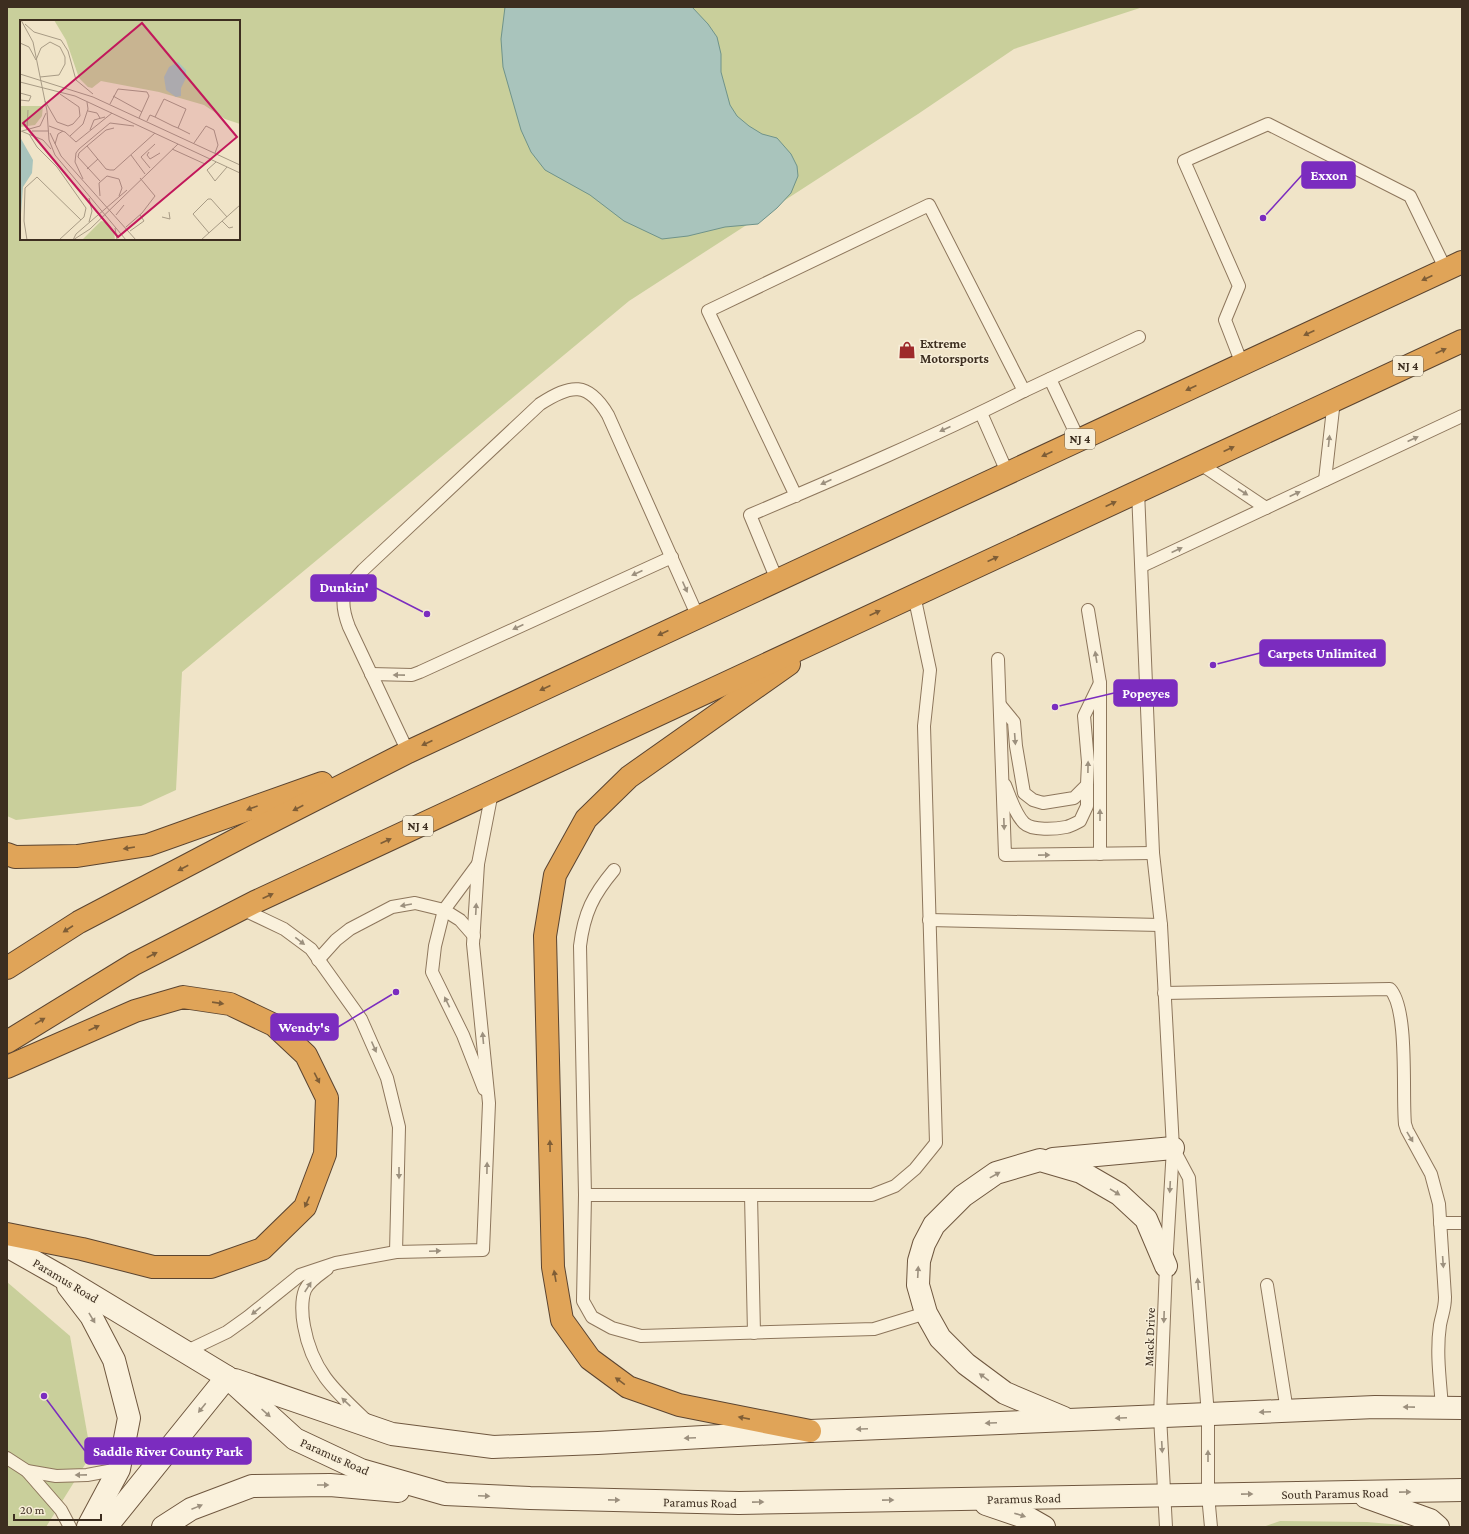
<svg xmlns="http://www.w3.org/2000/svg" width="1469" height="1534" font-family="'Crimson Pro',serif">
<rect width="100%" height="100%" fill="#f0e4c8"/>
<g fill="#c9cf9b" fill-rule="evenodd">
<path d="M7 7H1143L1014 49 918 114 629 301 182 672 176 790 141 806 16 820 7 816ZM21 21H239V239H21Z"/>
<path d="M7 1282 70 1336 91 1455 46 1527H7Z"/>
<path d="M1280 1521 1367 1522 1402 1525 1406 1527H1263Z"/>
</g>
<path fill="#a9c4bc" stroke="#6f938a" d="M505 7H692L708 24 717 37 721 54V72L730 105 737 116 749 126 762 134 777 138 791 154 797 166 798 176 791 193 777 208 758 224 725 227 688 236 662 239 624 221 590 195 545 170 531 152 521 130 503 67 501 39Z"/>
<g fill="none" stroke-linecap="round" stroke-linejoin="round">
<g stroke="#8d765c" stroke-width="14">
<g id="lane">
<path d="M1242 364 1225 320 1239 286 1184 161 1268 124 1410 196 1446 270"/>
<path d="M1050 379 1079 440"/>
<path d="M1024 391 1139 337"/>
<path d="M981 413 1007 472"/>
<path d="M1199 463 1266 508"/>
<path d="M1325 480 1334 400"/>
<path d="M1138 491 1153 853 1161 925 1173 1148 1166 1266 1160 1416 1166 1527"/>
<path d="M1142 566 1462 416"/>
<path d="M777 580 750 515C842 476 935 436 1024 391L929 205 708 311 796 496"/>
<path d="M1088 610 1100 683V854"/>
<path d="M998 659 1005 855 1153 853"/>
<path d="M371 674 412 675 420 672 672 557"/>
<path d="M1000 705 1014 722 1016 746 1024 793 1033 800 1043 803 1074 798 1087 785 1088 762 1084 716 1100 683"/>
<path d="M408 752 349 627C338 598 343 592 363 570L540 404C571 384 588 381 608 415L698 617"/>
<path d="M1005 785C1010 797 1015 814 1024 823 1032 831 1056 829 1066 827 1071 826 1076 823 1080 821L1087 806V785"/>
<path d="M478 864 444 910 435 946 432 972 463 1035 484 1089"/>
<path d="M614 870C593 895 584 913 580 946L585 1195H872L895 1186 915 1169 936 1143 924 726 930 670 914 595"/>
<path d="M242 909 284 929 311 949 361 1019 387 1078 399 1127 396 1252"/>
<path d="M929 920 1161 925"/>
<path d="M318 960 336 940 350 929 392 907 415 903 444 910 460 920 474 936"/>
<path d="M1164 993 1390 989C1409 1009 1402 1094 1405 1124L1407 1130 1431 1174 1439 1204 1445 1297C1445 1309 1442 1314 1440 1325 1436 1352 1440 1380 1442 1407"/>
<path d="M1173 1148 1189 1178 1208 1415V1495L1211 1527"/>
<path d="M585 1195 583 1301 592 1317 612 1328 641 1336 874 1329 926 1313"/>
<path d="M751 1195 754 1333"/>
<path d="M1440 1223H1462"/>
<path d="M327 1269C319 1275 309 1281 305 1290 301 1300 302 1316 304 1326 312 1371 335 1391 367 1421"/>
<path d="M1267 1285 1287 1411"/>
<path d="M185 1352 227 1332 248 1317 300 1275 336 1263 396 1252 483 1250 489 1103 473 944 478 864 492 792"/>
<path d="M7 1458 27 1471 61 1510 70 1527"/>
<path d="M27 1471 56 1476 87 1475 119 1469"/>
</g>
</g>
<g stroke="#6f573f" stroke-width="24">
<g id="secondary">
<path d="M1053 1159 1173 1148"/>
<path d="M7 1246 60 1276 227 1377 295 1439 361 1470 445 1494 530 1498 739 1503 1462 1490"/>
<path d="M68 1286 91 1316 114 1360 129 1418 119 1469 88 1527"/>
<path d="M235 1380 392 1434 493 1447 598 1443 810 1431 1375 1407 1462 1408"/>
<path d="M1064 1418 1005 1393 966 1364 940 1338 926 1313 918 1285 919 1261 924 1244 934 1225 963 1196 996 1173 1040 1160 1081 1172 1119 1194 1146 1219 1166 1266"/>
<path d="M1366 1497 1430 1520 1438 1527"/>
<path d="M986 1504 1030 1519 1044 1527"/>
<path d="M106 1527 227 1377"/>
<path d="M163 1527 191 1509 252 1486 330 1485 398 1491"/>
</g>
</g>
<g stroke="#5b4430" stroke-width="24">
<g id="highway">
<path d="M789 664 629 777 586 819 555 875 545 936 553 1267 562 1320 590 1359 628 1387 679 1405 810 1431"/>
<path d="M7 854 15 857 77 856 148 845 322 783"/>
<path d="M7 968 79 922 247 834 408 752 1462 262"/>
<path d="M7 1042 134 964 255 902 1462 341"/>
<path d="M7 1067 135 1011 183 997 230 1004 274 1025 306 1055 327 1098 325 1154 305 1207 262 1249 211 1267H153L82 1249 7 1234"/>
</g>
</g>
<use href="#lane" stroke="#faf1dc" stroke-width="12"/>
<use href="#secondary" stroke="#faf1dc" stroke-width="22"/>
<use href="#highway" stroke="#e0a458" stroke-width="22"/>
</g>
<defs><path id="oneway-solid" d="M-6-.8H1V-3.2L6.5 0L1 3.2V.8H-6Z"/></defs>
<g fill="#7e5d36">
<use href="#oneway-solid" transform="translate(1427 278) rotate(155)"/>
<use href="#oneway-solid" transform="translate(1309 333) rotate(155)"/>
<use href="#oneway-solid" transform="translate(1441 351) rotate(-25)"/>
<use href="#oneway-solid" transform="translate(1191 388) rotate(155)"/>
<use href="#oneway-solid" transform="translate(1229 449) rotate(-25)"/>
<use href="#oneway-solid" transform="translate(1047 454) rotate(156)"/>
<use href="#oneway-solid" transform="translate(1111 504) rotate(-25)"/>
<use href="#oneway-solid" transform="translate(993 559) rotate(-25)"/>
<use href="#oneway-solid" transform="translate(875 613) rotate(-25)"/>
<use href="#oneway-solid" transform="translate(663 633) rotate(155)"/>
<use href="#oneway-solid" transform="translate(545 688) rotate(155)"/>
<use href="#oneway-solid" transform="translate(427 743) rotate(155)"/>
<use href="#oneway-solid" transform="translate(252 808) rotate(160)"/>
<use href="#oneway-solid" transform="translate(298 808) rotate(153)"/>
<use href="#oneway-solid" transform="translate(386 841) rotate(-25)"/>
<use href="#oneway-solid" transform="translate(129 848) rotate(171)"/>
<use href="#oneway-solid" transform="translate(183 868) rotate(152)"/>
<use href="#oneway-solid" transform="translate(268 896) rotate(-25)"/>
<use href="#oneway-solid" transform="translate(68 929) rotate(147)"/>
<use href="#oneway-solid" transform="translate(152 955) rotate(-27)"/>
<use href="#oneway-solid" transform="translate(218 1003) rotate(8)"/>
<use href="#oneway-solid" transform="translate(40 1021) rotate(-31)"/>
<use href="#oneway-solid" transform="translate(94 1028) rotate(-24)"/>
<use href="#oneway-solid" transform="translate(317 1078) rotate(63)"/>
<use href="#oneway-solid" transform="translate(550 1146) rotate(-91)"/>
<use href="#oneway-solid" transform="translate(307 1202) rotate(114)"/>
<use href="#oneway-solid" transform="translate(555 1276) rotate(-100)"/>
<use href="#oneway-solid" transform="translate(620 1381) rotate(-144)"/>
<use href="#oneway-solid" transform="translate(744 1418) rotate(-169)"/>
</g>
<g fill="#9c907e">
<use href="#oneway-solid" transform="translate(945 429) rotate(156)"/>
<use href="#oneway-solid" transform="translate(1413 439) rotate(-25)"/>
<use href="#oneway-solid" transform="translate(1329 441) rotate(-84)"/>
<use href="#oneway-solid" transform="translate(826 482) rotate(156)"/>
<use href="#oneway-solid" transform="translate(1243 492) rotate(33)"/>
<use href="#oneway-solid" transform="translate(1295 494) rotate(-25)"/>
<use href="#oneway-solid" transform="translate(1177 550) rotate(-25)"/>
<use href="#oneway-solid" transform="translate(637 573) rotate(156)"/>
<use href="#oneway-solid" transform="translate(685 587) rotate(66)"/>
<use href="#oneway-solid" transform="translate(518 627) rotate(155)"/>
<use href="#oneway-solid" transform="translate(1096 657) rotate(-99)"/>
<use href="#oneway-solid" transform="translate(399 675) rotate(-179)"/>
<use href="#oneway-solid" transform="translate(1015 739) rotate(86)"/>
<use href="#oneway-solid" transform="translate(1088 767) rotate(-89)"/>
<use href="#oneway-solid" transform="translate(1100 815) rotate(-90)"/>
<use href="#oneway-solid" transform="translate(1004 824) rotate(88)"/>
<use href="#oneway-solid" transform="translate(1044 855) rotate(-1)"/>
<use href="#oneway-solid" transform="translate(406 905) rotate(170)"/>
<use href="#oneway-solid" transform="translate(476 909) rotate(-87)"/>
<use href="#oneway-solid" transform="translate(300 941) rotate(38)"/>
<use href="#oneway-solid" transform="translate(447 1002) rotate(-116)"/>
<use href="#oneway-solid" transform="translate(483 1038) rotate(-95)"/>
<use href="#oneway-solid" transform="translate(374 1047) rotate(66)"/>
<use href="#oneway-solid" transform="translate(1410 1137) rotate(59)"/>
<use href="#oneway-solid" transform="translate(487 1168) rotate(-89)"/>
<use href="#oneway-solid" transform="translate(399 1173) rotate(90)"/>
<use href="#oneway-solid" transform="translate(995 1175) rotate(-29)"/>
<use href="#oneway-solid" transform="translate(1170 1187) rotate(93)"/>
<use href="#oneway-solid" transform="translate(1115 1192) rotate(32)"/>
<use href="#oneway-solid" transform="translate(435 1251) rotate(-2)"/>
<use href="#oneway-solid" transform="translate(1443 1262) rotate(86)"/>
<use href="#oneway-solid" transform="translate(918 1272) rotate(-87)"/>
<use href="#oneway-solid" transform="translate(1198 1284) rotate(-95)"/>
<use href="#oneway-solid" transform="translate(308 1287) rotate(-57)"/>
<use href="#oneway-solid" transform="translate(256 1311) rotate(141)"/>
<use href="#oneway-solid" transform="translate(1164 1317) rotate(92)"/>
<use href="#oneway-solid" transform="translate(92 1318) rotate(59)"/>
<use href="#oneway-solid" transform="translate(984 1377) rotate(-144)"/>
<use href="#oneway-solid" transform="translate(346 1402) rotate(-137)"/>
<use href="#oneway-solid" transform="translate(1409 1407) rotate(-179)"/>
<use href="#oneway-solid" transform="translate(202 1408) rotate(129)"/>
<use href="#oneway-solid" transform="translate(1265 1412) rotate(177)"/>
<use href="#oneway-solid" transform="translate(266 1413) rotate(42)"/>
<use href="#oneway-solid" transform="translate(1121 1418) rotate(177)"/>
<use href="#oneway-solid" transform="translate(991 1423) rotate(177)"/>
<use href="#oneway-solid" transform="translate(862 1429) rotate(177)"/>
<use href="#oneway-solid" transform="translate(690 1438) rotate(177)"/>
<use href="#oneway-solid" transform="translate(1162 1447) rotate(87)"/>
<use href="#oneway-solid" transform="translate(1208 1456) rotate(-90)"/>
<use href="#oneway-solid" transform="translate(81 1475) rotate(179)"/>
<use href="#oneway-solid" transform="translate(323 1485)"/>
<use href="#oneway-solid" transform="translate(1405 1492) rotate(-1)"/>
<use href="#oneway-solid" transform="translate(1247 1494) rotate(-1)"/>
<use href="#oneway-solid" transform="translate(484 1496) rotate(3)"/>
<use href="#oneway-solid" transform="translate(614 1500) rotate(1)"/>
<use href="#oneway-solid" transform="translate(888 1500) rotate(-1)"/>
<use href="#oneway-solid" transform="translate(758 1502) rotate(-1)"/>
<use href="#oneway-solid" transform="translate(197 1507) rotate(-22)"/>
<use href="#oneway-solid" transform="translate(1020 1515) rotate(18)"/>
</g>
<defs>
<g id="shop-bare" transform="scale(1.38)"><path d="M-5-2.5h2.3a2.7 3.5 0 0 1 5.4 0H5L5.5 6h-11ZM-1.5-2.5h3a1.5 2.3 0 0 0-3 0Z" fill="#9e2a2b" stroke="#f7eed8" stroke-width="2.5" paint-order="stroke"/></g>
</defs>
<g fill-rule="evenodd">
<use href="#shop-bare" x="907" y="350"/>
</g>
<g text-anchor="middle" stroke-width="3" stroke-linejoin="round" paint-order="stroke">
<g fill="#f7eed8" stroke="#756857" stroke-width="1">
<rect x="1393" y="356" width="30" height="20" rx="3"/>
<rect x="1065" y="429" width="30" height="20" rx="3"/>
<rect x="403" y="816" width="30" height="20" rx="3"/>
</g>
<g font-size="12" font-weight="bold" fill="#3d2e20">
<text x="1408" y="370">NJ 4</text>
<text x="1080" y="443">NJ 4</text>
<text x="418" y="830">NJ 4</text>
</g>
<g font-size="13" font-weight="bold" fill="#3d2e20" stroke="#f7eed8" text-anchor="start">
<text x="920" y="348">Extreme<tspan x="920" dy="15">Motorsports</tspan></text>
</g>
<g font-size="13" fill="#3d2e20" stroke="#f7eed8">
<text transform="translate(66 1280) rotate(31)" y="5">Paramus Road</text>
<text transform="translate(1149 1337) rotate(-88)" y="5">Mack Drive</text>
<text transform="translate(335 1456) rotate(24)" y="5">Paramus Road</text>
<text transform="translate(1335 1493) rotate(-1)" y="5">South Paramus Road</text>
<text transform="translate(1024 1498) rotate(-1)" y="5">Paramus Road</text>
<text transform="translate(700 1502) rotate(1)" y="5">Paramus Road</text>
</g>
</g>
<g transform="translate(20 20)">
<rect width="220" height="220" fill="#f0e4c8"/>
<path d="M34 0H220V104L205 99 184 85 139 72 81 61 72 68 68 67 59 58 46 20ZM0 86H23L22 96 15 105 0 107ZM81 201 87 202 94 211 95 220H62Z" fill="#c9cf9b"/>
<path d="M158 42 166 50V58L161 68V76L156 77 146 70 144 57 149 47ZM0 117 13 140 12 153 3 167 0 208Z" fill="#a9c4bc"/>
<path fill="none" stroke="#a89b85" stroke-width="1" d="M1 0 13 22 27 91 29 120 35 135 106 220M5 4 14 12 41 20 48 31 56 60 73 74M0 23 9 27 16 40M16 40 21 28 30 22 40 27 45 37V44L39 55 20 57M0 54 73 77 220 145M0 62 55 76 220 153M0 73 11 76 9 81 0 80M93 76 122 92M25 81 37 102 48 106 53 104 60 96 59 87 40 74M90 84 98 69 127 72 129 76 119 98M68 91 77 93 80 98M127 101 130 95 135 97 153 106 158 108 166 89 144 79 135 97M29 106 45 112 56 122 92 93M94 108 86 110 67 126 86 149 90 150H94L135 113M158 108 170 114M7 110 8 90M70 110 74 100 85 97M1 111 23 120 31 129M2 111 20 106 26 93M12 111H29M30 113 41 136 116 220M9 114 17 127 37 147 66 188 64 197 39 220M50 116 63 104 68 89 67 82M174 123 186 106 194 110 198 125 195 133M35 124 38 114 43 111M67 126 59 133 58 137 80 161M152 129 185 144 191 140M129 132 127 135 130 139 140 133M111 135 125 154M196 142 187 150 195 161 207 147M130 148 121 137 135 124M67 149 78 139M63 159 55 142 56 133 59 129 90 103 114 106M80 176 79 163 87 156 99 159 102 168 99 176M96 195 104 185M142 197 150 199 149 192M202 201 209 208 213 207M69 202 72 191 69 178M106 207 122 193 135 176 120 158M95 208 97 220M110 211 124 201 120 195M189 213 173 194 188 179H191L207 197M7 220 4 201 5 168 17 157 61 200M53 220 70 209 158 124M53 220 56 214 107 170M181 220 220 185"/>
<path fill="#c2185b" fill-opacity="0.15" stroke="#c2185b" stroke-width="2" d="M122 3 217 117 98 217 3 103Z"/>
<rect width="220" height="220" fill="none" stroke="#3d2e20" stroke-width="2"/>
</g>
<path fill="none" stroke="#7b2cbf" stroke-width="1.5" d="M1263 218L1302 175M427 614L376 588M1213 665L1260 653M1055 707L1114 693M396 992L338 1027M44 1396L85 1451"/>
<g fill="#7b2cbf" stroke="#f7eed8" stroke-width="1.5">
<circle cx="1263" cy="218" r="4"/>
<circle cx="427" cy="614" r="4"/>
<circle cx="1213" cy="665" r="4"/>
<circle cx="1055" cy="707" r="4"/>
<circle cx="396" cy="992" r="4"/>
<circle cx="44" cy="1396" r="4"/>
</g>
<g fill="#7b2cbf" stroke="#7b2cbf" stroke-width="1.5">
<rect x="1302" y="162" width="53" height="26" rx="4"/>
<rect x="311" y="575" width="65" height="26" rx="4"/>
<rect x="1260" y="640" width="125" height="26" rx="4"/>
<rect x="1114" y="680" width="63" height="26" rx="4"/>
<rect x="271" y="1014" width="67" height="26" rx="4"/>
<rect x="85" y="1438" width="166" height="26" rx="4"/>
</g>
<g font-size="14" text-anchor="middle" font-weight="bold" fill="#fff">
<text x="1329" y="180">Exxon</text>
<text x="344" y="592">Dunkin'</text>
<text x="1322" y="658">Carpets Unlimited</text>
<text x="1146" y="698">Popeyes</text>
<text x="304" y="1032">Wendy's</text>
<text x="168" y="1456">Saddle River County Park</text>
</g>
<rect width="1469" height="1534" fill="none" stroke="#3d2e20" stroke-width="16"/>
<path d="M14 1514v6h87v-6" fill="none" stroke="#3d2e20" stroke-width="2"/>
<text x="20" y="1514" font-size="12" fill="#3d2e20" stroke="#f7eed8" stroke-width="3" paint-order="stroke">20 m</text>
</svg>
